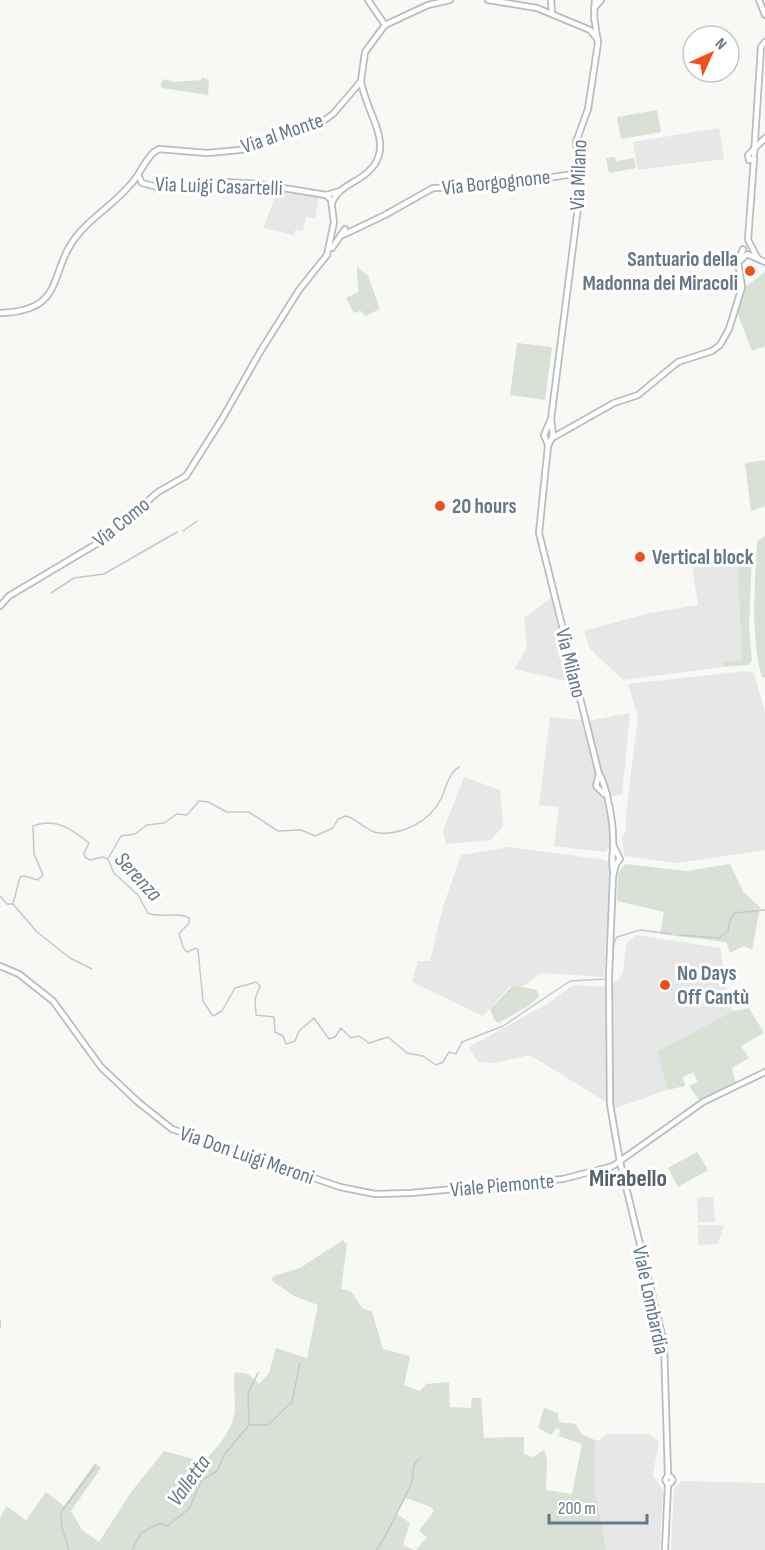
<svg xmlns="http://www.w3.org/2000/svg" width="765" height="1550" font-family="'Sofia Sans Condensed',sans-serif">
<rect width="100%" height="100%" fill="#f8f8f5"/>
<g fill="#e6e7e6">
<path d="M719 128 724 159 638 170 633 142Z"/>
<path d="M279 188 319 196 315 219 306 217 303 231 295 230 294 235 263 228Z"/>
<path d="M737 556 742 660 721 663 724 667 623 680 590 649 584 631 645 614 698 605 691 559Z"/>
<path d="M551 598 569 674 571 682 514 669 527 648 524 618Z"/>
<path d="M746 671 754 673 765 712V850L677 863 624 856 622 838 626 830V814L638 717 628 684Z"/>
<path d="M630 713 622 794 607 798V783L601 772 588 721Z"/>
<path d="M550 717 581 720 597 776 593 782 603 795 608 823 610 846 605 852 554 846 559 807 539 805Z"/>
<path d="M464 777 500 790 503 826 491 840 446 844 443 831Z"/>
<path d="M509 847 606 860 611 866 604 977 541 973 523 986H510L483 1016 412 982 418 961H430L443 907 461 855Z"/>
<path d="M636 935 720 948 727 993 733 1011 658 1051 667 1090 613 1109V984L623 974 626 944Z"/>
<path d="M573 985 607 987 606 1102 530 1055 495 1063 479 1062 474 1056 469 1047 547 1004Z"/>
<path d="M713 1197 715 1222H698L697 1198Z"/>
<path d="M698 1225H724L718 1244 698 1245Z"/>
<path d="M606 1434H649L659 1442 653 1475 663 1491 660 1550H605L603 1528 595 1493V1440L599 1441Z"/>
<path d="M682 1481 765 1483V1550H671L674 1489Z"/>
</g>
<g fill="#d9e0d5">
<path d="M202 77 209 80 208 95 162 88 160 86 164 79 173 82 201 80Z"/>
<path d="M657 110 661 132 621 139 617 117Z"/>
<path d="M615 157 616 161 634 158 636 168 609 173 606 158Z"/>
<path d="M357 267 368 276 380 309 365 316 361 311 354 313 346 298 358 292Z"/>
<path d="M765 272V346L752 351 737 312 745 287Z"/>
<path d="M517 343 552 347 545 400 510 395Z"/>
<path d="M765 460V506L751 511 745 463Z"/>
<path d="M765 536V677L762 678C750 633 755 587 757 541Z"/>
<path d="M752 552 749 628 752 660 749 665 724 667 721 662 742 660 737 556Z"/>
<path d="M625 864 687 871 730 864 744 893 760 907 752 950 744 946 730 953 726 942 660 934 664 912 617 901 618 873Z"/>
<path d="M513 985 537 990 539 996C533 1006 510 1015 499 1023L494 1020 490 1009Z"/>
<path d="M749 1008 764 1033 741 1046 749 1058 732 1068 736 1084 700 1101 689 1086 698 1082 693 1072 683 1077 685 1086 667 1090 658 1051 733 1011Z"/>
<path d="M697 1152 708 1170 678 1187 668 1168Z"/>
<path d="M343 1240 347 1245 341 1289 351 1291 362 1308 372 1312 383 1349 410 1356 404 1385 420 1391 426 1384 449 1382 450 1407 471 1408 472 1398H481L484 1438 524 1437V1454L533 1457 544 1450 547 1460 546 1490 572 1494 582 1444 559 1436 560 1430 556 1428 551 1435 538 1428 544 1408 558 1413 559 1422 576 1424 581 1434 595 1440V1493L603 1528 605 1550H416L427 1537 419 1531 434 1511 431 1507 406 1498 397 1514 410 1523 403 1545 414 1550H0V1519L6 1506 26 1520 46 1492 64 1506 95 1463 101 1468 71 1511 82 1530 99 1542 132 1491 164 1451 204 1462C219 1444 235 1430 235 1405 235 1393 232 1385 235 1372L248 1374 259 1384 269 1373 276 1348 307 1358 318 1305 294 1296 271 1280 274 1276 300 1268Z"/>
</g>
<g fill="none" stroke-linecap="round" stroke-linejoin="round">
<g stroke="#c0cbd0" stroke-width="1.5">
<path d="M183 531 197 521"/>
<path d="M51 593 74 578 104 574 177 532"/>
<path d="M109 857 121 836 135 834 147 825 164 823 177 814 187 815 199 801 208 802 227 812H249L278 831 301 830 315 836 333 828 338 819 346 816C358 819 366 832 379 833 403 835 430 821 441 799 446 788 448 774 459 767"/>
<path d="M0 896 7 904H13L20 877 24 876 38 880 43 875 34 854 33 826C56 817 73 830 89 843L84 853 85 857 90 860 103 857 108 859 114 873 138 895 148 913C161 919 178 911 189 918V923L179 934 183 947 187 952 196 948 198 950 203 1001 213 1016 222 1011 235 988 256 982 260 986 255 999 256 1015 274 1017 275 1032 283 1036 286 1044 295 1041 299 1031 314 1018 329 1039 335 1037 341 1028 351 1038 359 1036 369 1043 388 1037 407 1053 423 1056 436 1065 443 1062 449 1052 456 1054 462 1042 503 1026 570 981 606 979"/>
<path d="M13 904 37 932 70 958 92 969"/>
<path d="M679 935 719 938 728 931 730 920 735 913 765 910"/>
<path d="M611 977 614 942 617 937 640 930 671 934"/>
<path d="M0 1320V1328"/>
<path d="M249 1425H268L292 1402 300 1363"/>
<path d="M69 1550 62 1528 61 1512 95 1467"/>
<path d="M132 1550 141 1533 160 1523 167 1526 189 1509 201 1481 217 1471 224 1455 249 1425 248 1393 258 1373"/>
<path d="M376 1550C381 1547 406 1495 411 1484 415 1475 410 1466 419 1459"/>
</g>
<g stroke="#b7bdc1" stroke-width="8">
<g id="secondary">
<path d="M368 0 385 25"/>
<path d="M488 0 537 8 590 30 598 40"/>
<path d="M551 0 552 14"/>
<path d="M759 0 765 15"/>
<path d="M594 8 601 0"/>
<path d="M594 19 595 0"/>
<path d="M754 155 761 47 765 42"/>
<path d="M754 159 748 240 758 259"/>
<path d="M754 159 749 160 748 155 765 138"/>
<path d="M138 175 142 183 165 189 224 182 259 184 326 195 340 191"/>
<path d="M332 203C337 190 349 185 360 178 402 151 366 116 361 81"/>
<path d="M343 235 385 215 433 188 494 186 580 173"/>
<path d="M332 248 345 229"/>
<path d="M740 261 747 254 765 262"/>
<path d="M0 313C69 311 46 270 80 232 95 215 115 203 130 185 140 175 144 161 154 152L159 149 207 153 250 149 281 132 322 122 333 114 357 86 361 81 365 52 385 25 428 5 450 0"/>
<path d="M551 419 553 436 548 446 539 533 599 774C607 786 613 822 613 838 614 853 611 856 613 871"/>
<path d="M552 438 614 403 638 395 678 362 712 351 720 345 729 329 742 287 738 262 743 249"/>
<path d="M548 445 544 435 551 419 581 184 576 142 588 109 598 43 594 16"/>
<path d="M0 606 9 596 103 540 158 492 186 476 222 419 260 352 299 290 327 255 334 222 331 200 326 195"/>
<path d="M599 774 596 786 604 794"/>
<path d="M613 845 620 859 616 864 613 876 609 975 610 1104 620 1162 664 1343 668 1476"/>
<path d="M0 966 19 974 53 1001 101 1067 138 1102 172 1129 340 1187 375 1194 411 1193 563 1179 613 1166 703 1102 765 1072"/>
<circle cx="669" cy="1480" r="3.5"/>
<path d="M665 1550 668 1484"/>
</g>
</g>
<use href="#secondary" stroke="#fff" stroke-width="4.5"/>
</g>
<g fill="#ef501e" stroke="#fff" stroke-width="2">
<circle cx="750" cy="271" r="6"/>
<circle cx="440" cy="506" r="6"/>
<circle cx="640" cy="557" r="6"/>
<circle cx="665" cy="985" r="6"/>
</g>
<g text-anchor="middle" stroke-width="6" stroke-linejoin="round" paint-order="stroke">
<g font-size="21" fill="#657888" stroke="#fff">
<text transform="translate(282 133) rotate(-19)" y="7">Via al Monte</text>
<text transform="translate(578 175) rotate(-88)" y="7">Via Milano</text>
<text transform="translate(496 182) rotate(-6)" y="7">Via Borgognone</text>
<text transform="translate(219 186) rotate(2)" y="7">Via Luigi Casartelli</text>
<text transform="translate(121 522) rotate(-39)" y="7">Via Como</text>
<text transform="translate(571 663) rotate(76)" y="7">Via Milano</text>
<text transform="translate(247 1155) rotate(19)" y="7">Via Don Luigi Meroni</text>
<text transform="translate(502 1185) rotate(-5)" y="7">Viale Piemonte</text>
<text transform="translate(651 1300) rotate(78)" y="7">Viale Lombardia</text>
</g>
<g font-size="21" font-weight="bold" fill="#657888" stroke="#fff" text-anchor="start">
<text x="738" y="266" text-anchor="end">Santuario della<tspan x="738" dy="24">Madonna dei Miracoli</tspan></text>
<text x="452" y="513">20 hours</text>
<text x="652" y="564">Vertical block</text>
<text x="677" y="980">No Days<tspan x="677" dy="24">Off Cantù</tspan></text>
</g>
<g font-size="22" font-style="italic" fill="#607a83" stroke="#fff">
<text transform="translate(139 876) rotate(47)" y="8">Serenza</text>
<text transform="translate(188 1480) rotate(-54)" y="8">Valletta</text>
</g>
<g font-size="24" font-weight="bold" fill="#53616c" stroke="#fff">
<text x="628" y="1186">Mirabello</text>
</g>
</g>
<g transform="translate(711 54) rotate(45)"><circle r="28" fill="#ffffff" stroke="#c1c9cf" stroke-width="1.5"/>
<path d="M0-4.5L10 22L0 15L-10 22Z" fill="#ef501e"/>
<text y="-9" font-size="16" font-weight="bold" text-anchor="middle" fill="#657888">N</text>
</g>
<path d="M549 1514v9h98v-9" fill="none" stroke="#657888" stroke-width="3"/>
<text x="558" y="1514" font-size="18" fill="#657888" stroke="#ffffff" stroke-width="4.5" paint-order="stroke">200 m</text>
</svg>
